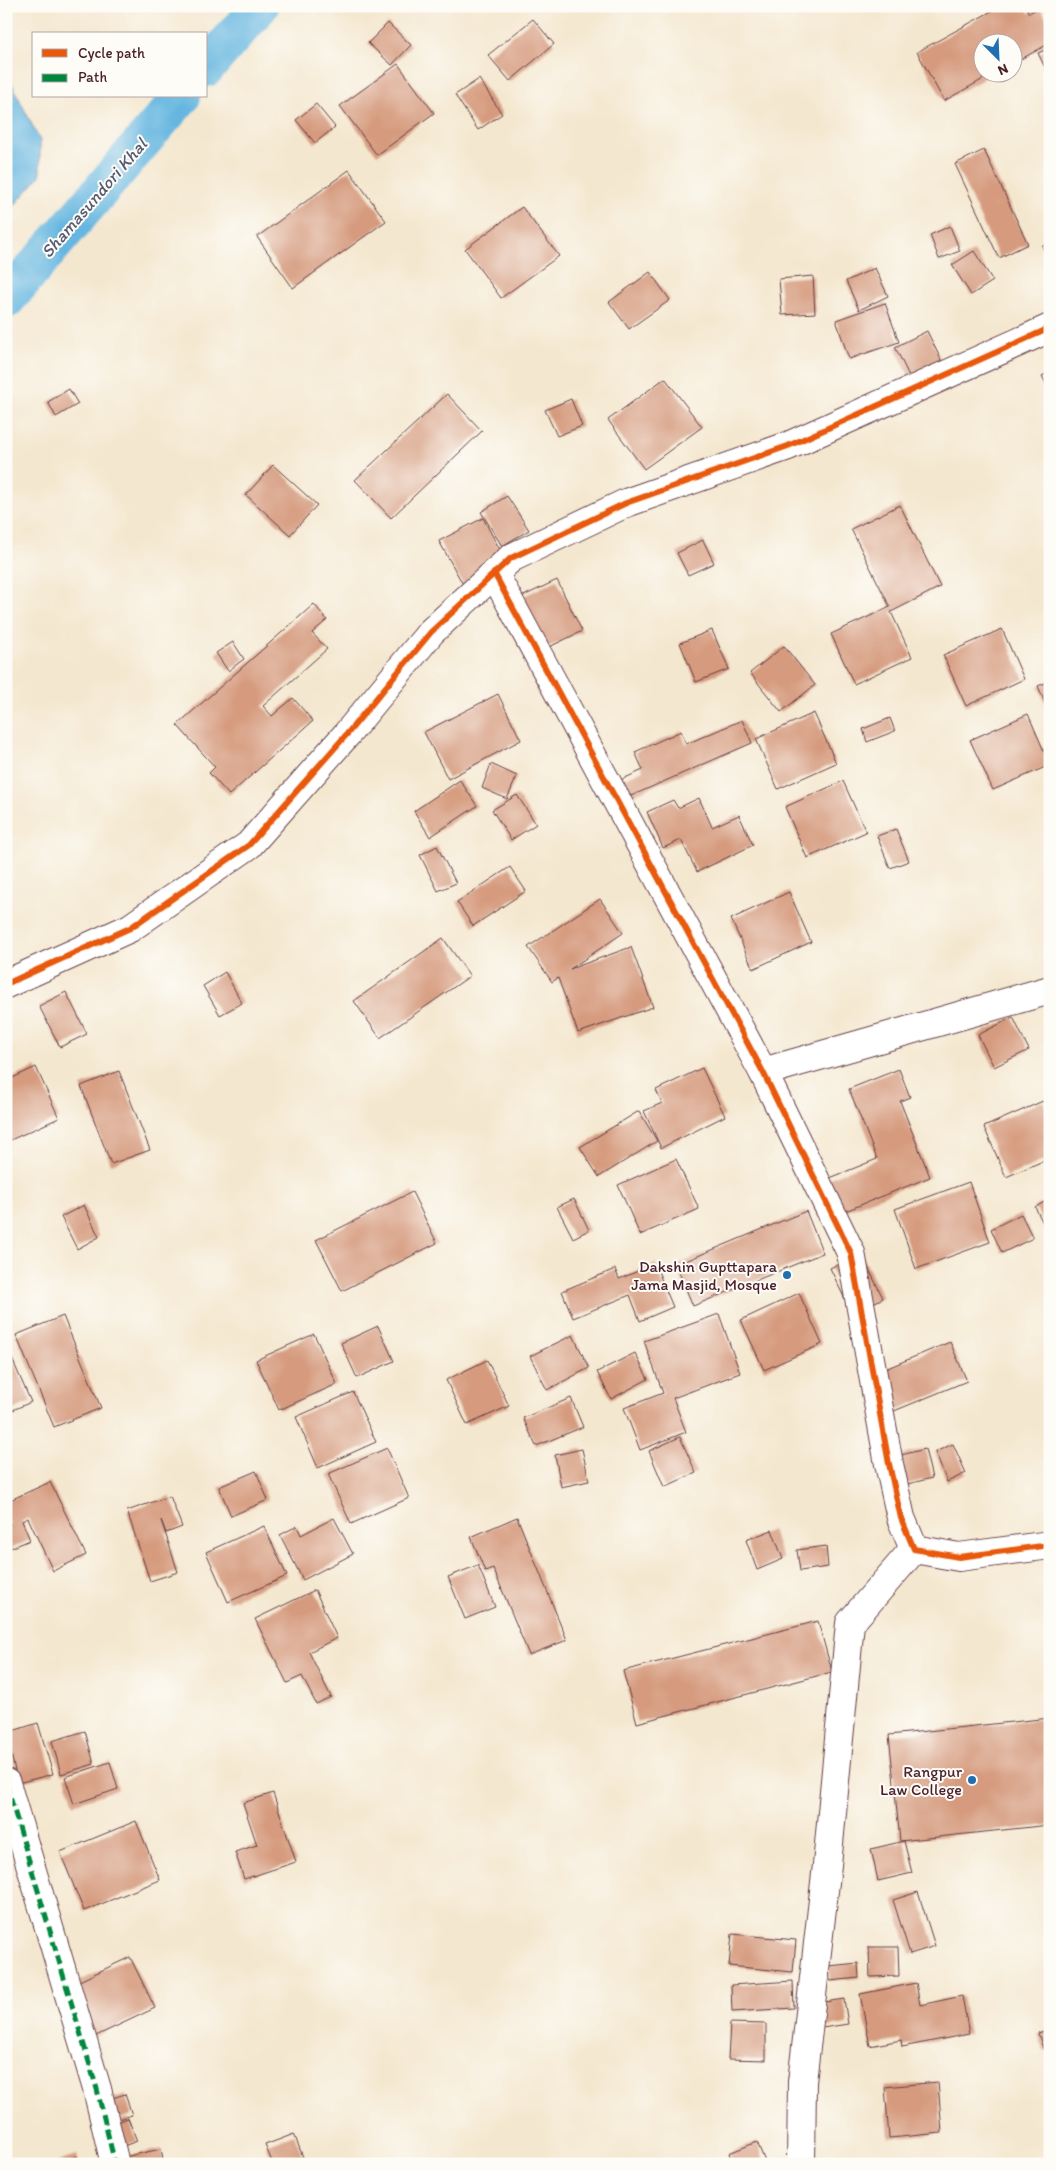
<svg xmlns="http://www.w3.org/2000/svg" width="1056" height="2170" font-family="Itim,sans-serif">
<rect width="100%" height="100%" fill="#fdfcf7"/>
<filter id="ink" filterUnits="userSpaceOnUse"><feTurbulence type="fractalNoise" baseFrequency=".02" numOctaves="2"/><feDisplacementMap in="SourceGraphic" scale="10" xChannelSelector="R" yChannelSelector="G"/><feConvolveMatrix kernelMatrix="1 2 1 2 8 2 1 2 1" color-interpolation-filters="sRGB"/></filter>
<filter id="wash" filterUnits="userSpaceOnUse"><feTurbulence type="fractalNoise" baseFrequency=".0096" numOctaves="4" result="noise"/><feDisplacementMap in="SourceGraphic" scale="20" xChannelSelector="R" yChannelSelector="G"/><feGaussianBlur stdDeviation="1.12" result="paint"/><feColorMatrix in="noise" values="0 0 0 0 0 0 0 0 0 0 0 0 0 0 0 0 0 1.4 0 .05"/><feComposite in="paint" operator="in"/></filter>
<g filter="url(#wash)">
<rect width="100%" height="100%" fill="#f4e7cf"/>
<path fill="#65b6e0" stroke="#586a86" d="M6 72 40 141V176L6 215Z"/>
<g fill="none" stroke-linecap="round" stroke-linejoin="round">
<g stroke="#65b6e0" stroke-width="38">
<path d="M206 68 260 6"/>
<path d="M6 300 182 96"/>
</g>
</g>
<g id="blocks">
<g fill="#d69b7f">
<path d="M1001 6H1025L1029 13 1040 7 1050 24V43L1014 63V42H984V72H996L944 101 917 52Z"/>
<path d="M533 19 554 44 510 81 488 55Z"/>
<path d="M388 23 411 45 392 65 368 43Z"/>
<path d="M1050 48V78L1038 53Z"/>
<path d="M398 64 434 113 377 155 340 106Z"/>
<path d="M479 79 502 114 478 130 455 95Z"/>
<path d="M316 104 335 127 315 143 296 120Z"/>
<path d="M984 150 1028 244 999 258 955 164Z"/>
<path d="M349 170 386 221 293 288 257 237Z"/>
<path d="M522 207 559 256 501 298 465 249Z"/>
<path d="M950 226 960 251 939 259 930 235Z"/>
<path d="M1050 242V262L1042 246Z"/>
<path d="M974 251 993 281 971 295 952 265Z"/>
<path d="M875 268 888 296 859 310 846 281Z"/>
<path d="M650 272 670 300 629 329 609 302Z"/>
<path d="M813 276 815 313 782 315 779 279Z"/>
<path d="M885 303 899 342 849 359 836 320Z"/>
<path d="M927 331 945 368 913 384 895 347Z"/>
<path d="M1050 372V391L1042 376Z"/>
<path d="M665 378 702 427 644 469 608 420Z"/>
<path d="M69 389 78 404 56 417 48 402Z"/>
<path d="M447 394 482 431 391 518 355 480Z"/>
<path d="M571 399 582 426 557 436 545 410Z"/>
<path d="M273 465 317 505 290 535 246 495Z"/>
<path d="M507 496 529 530 502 546 481 512Z"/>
<path d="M900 505 940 587 891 612 912 657 854 684 831 634 890 607 851 529Z"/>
<path d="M483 518 500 550 470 597 439 541Z"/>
<path d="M703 540 714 563 688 575 677 553Z"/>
<path d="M557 580 582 631 533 655 507 604Z"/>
<path d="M314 604 327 620 312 633 327 649 263 706 272 716 293 698 313 721 229 795 209 773 215 767 177 725Z"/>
<path d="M1002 629 1024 679 966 706 943 655Z"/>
<path d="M712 630 729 669 696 682 680 643Z"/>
<path d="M233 642 244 659 228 671 216 653Z"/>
<path d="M784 646 815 685 781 712 750 673Z"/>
<path d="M1050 681V714L1038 686Z"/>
<path d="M498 694 521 740 448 779 424 732Z"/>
<path d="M814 713 836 763 778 789 756 739Z"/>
<path d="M1028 714 1050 765 993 790 970 740Z"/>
<path d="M890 718 895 731 867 742 863 729Z"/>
<path d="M742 720 752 743 624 799 616 782 643 770 635 752 681 731 686 744Z"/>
<path d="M491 764 517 776 507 799 482 788Z"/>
<path d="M460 780 477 806 430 837 414 811Z"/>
<path d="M843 781 866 832 807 858 785 807Z"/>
<path d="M517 795 536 824 511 840 492 810Z"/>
<path d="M699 798 712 827 739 815 753 845 697 872 681 840 663 848 647 812 673 800 678 808Z"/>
<path d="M896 829 909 861 890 868 877 836Z"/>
<path d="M437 846 456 883 438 891 420 855Z"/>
<path d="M510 867 526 891 473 926 457 902Z"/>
<path d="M789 892 811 942 753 969 731 919Z"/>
<path d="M600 899 623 933 570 969 631 947 653 1007 578 1033 558 978 552 982 528 947Z"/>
<path d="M443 938 470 976 380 1038 354 1001Z"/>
<path d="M225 972 242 1003 220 1015 203 986Z"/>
<path d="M66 992 87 1034 60 1047 39 1006Z"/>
<path d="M1013 1017 1029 1050 994 1067 978 1035Z"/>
<path d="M36 1067 59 1118 6 1142V1081Z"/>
<path d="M702 1068 725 1116 661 1148 644 1111 662 1103 656 1090Z"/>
<path d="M899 1069 910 1097 900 1101 930 1177 833 1216 820 1182 877 1159 849 1089Z"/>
<path d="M119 1071 150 1150 111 1164 81 1086Z"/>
<path d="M1043 1101 1050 1117V1158L1006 1177 984 1127Z"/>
<path d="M639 1111 657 1141 599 1177 580 1147Z"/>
<path d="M676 1159 699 1209 640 1235 618 1185Z"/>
<path d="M969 1182 990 1242 916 1269 895 1209Z"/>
<path d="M412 1192 437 1243 342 1291 316 1240Z"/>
<path d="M574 1199 589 1230 573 1238 557 1207Z"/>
<path d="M1050 1199V1237L1035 1207Z"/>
<path d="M84 1205 99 1237 77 1249 61 1217Z"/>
<path d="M806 1211 823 1253 693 1306 676 1265Z"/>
<path d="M1021 1214 1033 1238 1002 1253 991 1229Z"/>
<path d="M861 1253 883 1298 852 1314 830 1268Z"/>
<path d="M655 1264 673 1307 640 1321 630 1295 573 1318 562 1291 615 1269 619 1279Z"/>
<path d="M799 1293 822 1344 764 1370 741 1320Z"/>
<path d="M719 1314 740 1373 673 1398 686 1432 640 1450 624 1408 663 1393 644 1341Z"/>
<path d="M63 1316 101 1408 54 1427 16 1335Z"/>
<path d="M378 1326 394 1361 357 1378 341 1343Z"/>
<path d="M314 1334 337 1384 279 1410 256 1360Z"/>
<path d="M573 1335 589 1368 547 1390 530 1356Z"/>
<path d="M950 1342 967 1381 882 1416 866 1377Z"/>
<path d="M9 1352 31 1402 6 1413V1353Z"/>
<path d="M635 1353 648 1379 611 1399 597 1372Z"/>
<path d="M487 1360 509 1406 467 1425 446 1380Z"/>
<path d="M353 1392 376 1442 318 1468 296 1417Z"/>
<path d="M571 1398 583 1427 536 1446 523 1418Z"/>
<path d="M680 1437 696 1473 664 1487 649 1451Z"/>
<path d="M953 1444 966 1473 947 1482 935 1452Z"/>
<path d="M387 1448 409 1498 351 1524 328 1474Z"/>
<path d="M582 1449 589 1481 561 1487 555 1455Z"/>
<path d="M925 1449 932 1478 891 1488 885 1459Z"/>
<path d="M256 1471 268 1500 231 1516 219 1487Z"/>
<path d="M50 1482 86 1555 53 1571 28 1518 22 1521 30 1540 6 1550V1526L10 1524 6 1517V1502Z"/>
<path d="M170 1496 182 1527 166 1533 161 1520 178 1572 150 1581 127 1511Z"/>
<path d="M517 1517 567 1640 529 1655 493 1568 485 1571 471 1537Z"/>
<path d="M334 1518 353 1554 303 1580 280 1535 297 1526 301 1535Z"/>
<path d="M264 1526 287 1576 228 1602 206 1552Z"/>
<path d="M772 1530 783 1559 757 1570 746 1540Z"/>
<path d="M826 1546 828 1567 800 1571 797 1550Z"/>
<path d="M478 1565 495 1607 465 1619 448 1577Z"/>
<path d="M315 1590 337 1638 309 1652 331 1697 316 1704 302 1676 287 1683 255 1619Z"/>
<path d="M818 1621 832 1672 637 1723 623 1671Z"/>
<path d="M1050 1718V1825L900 1841 889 1735Z"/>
<path d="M38 1723 53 1774 18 1783 6 1733Z"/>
<path d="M85 1731 94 1764 61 1774 52 1741Z"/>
<path d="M110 1762 118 1789 74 1804 65 1777Z"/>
<path d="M273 1793 296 1862 244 1879 235 1852 257 1845 243 1803Z"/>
<path d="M136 1821 160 1880 84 1911 60 1852Z"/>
<path d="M904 1841 912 1873 878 1881 871 1849Z"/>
<path d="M918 1892 935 1946 910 1954 893 1900Z"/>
<path d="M732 1934 796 1940 793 1972 729 1966Z"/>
<path d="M869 1947H898L899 1976 870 1977Z"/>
<path d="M130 1957 155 2008 79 2044 54 1993Z"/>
<path d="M858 1963 859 1978 830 1981 829 1966Z"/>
<path d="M793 1981 794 2008 732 2012 731 1985Z"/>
<path d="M916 1983 920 2005 962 1996 969 2034 902 2047 901 2040 870 2046 860 1994Z"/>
<path d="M844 1999 848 2024 822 2028 818 2003Z"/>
<path d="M730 2023 766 2024V2060L728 2059Z"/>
<path d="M1050 2029V2049L1044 2051 1038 2033Z"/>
<path d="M938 2082 942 2133 889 2138 885 2087Z"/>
<path d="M125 2094 132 2115 98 2126 91 2105Z"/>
<path d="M128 2118 137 2141 113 2150 105 2127Z"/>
<path d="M294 2134 303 2157 285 2164H273L265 2145Z"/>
<path d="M757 2142 766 2164H733L729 2153Z"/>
<path d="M161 2149 164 2164H115L114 2159Z"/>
<path d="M77 2156 79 2164H53V2163Z"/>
</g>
</g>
</g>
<g filter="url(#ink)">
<use href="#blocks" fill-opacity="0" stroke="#643d44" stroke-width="1"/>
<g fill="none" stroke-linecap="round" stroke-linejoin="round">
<g stroke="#643d44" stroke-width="30">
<g id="street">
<path d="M494 573 763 1072 851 1253 889 1464 901 1518 914 1549 959 1557 1050 1545"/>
<path d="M6 984 130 928 249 845 347 734 431 632 511 558 626 503 788 446 1050 328"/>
<path d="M763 1072 1050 990"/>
<path d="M6 1783 97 2089 115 2164"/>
<path d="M801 2164 802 2082 827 1865 850 1623 914 1549"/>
</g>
</g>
<use href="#street" stroke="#fff" stroke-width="28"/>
<path stroke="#00873e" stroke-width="5" stroke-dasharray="10 5" stroke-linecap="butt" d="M6 1783 97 2089 115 2164"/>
<g stroke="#fdfcf7" stroke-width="9">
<g id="cycleway">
<path d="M494 573 763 1072 851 1253 889 1464 901 1518 914 1549 959 1557 1050 1545"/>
<path d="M6 984 130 928 249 845 347 734 431 632 511 558 626 503 788 446 1050 328"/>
</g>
</g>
<use href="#cycleway" stroke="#e8590c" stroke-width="6"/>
</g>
</g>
<g fill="#1f6fb2" stroke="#fdfcf7" stroke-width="2">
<circle cx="787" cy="1275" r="5"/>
<circle cx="972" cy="1780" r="5"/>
</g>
<g text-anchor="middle" stroke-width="4" stroke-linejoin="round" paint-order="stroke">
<g font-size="16" fill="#4a1f2b" stroke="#fdfcf7" text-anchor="end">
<text x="777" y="1272">Dakshin Gupttapara<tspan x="777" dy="18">Jama Masjid, Mosque</tspan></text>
<text x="962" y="1777">Rangpur<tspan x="962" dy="18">Law College</tspan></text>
</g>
<g font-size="18" font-style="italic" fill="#555b73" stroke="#fdfcf7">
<text transform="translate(94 198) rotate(-49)" y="6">Shamasundori Khal</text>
</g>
</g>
<rect width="1056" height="2170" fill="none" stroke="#fdfcf7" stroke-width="25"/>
<rect x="32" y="32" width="175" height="65" fill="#fdfcf7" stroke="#b5a4a5"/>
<rect x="42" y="49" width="25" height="8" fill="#e8590c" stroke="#b5a4a5"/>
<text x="78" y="58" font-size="15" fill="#4a1f2b">Cycle path</text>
<rect x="42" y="74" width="25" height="8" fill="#00873e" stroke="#b5a4a5"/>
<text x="78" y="82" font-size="15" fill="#4a1f2b">Path</text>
<g transform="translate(998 58) rotate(156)"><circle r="24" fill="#fdfcf7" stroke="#b5a4a5"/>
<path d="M0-4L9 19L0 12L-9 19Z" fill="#1f6fb2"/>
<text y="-8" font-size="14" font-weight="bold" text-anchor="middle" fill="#4a1f2b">N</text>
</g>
</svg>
